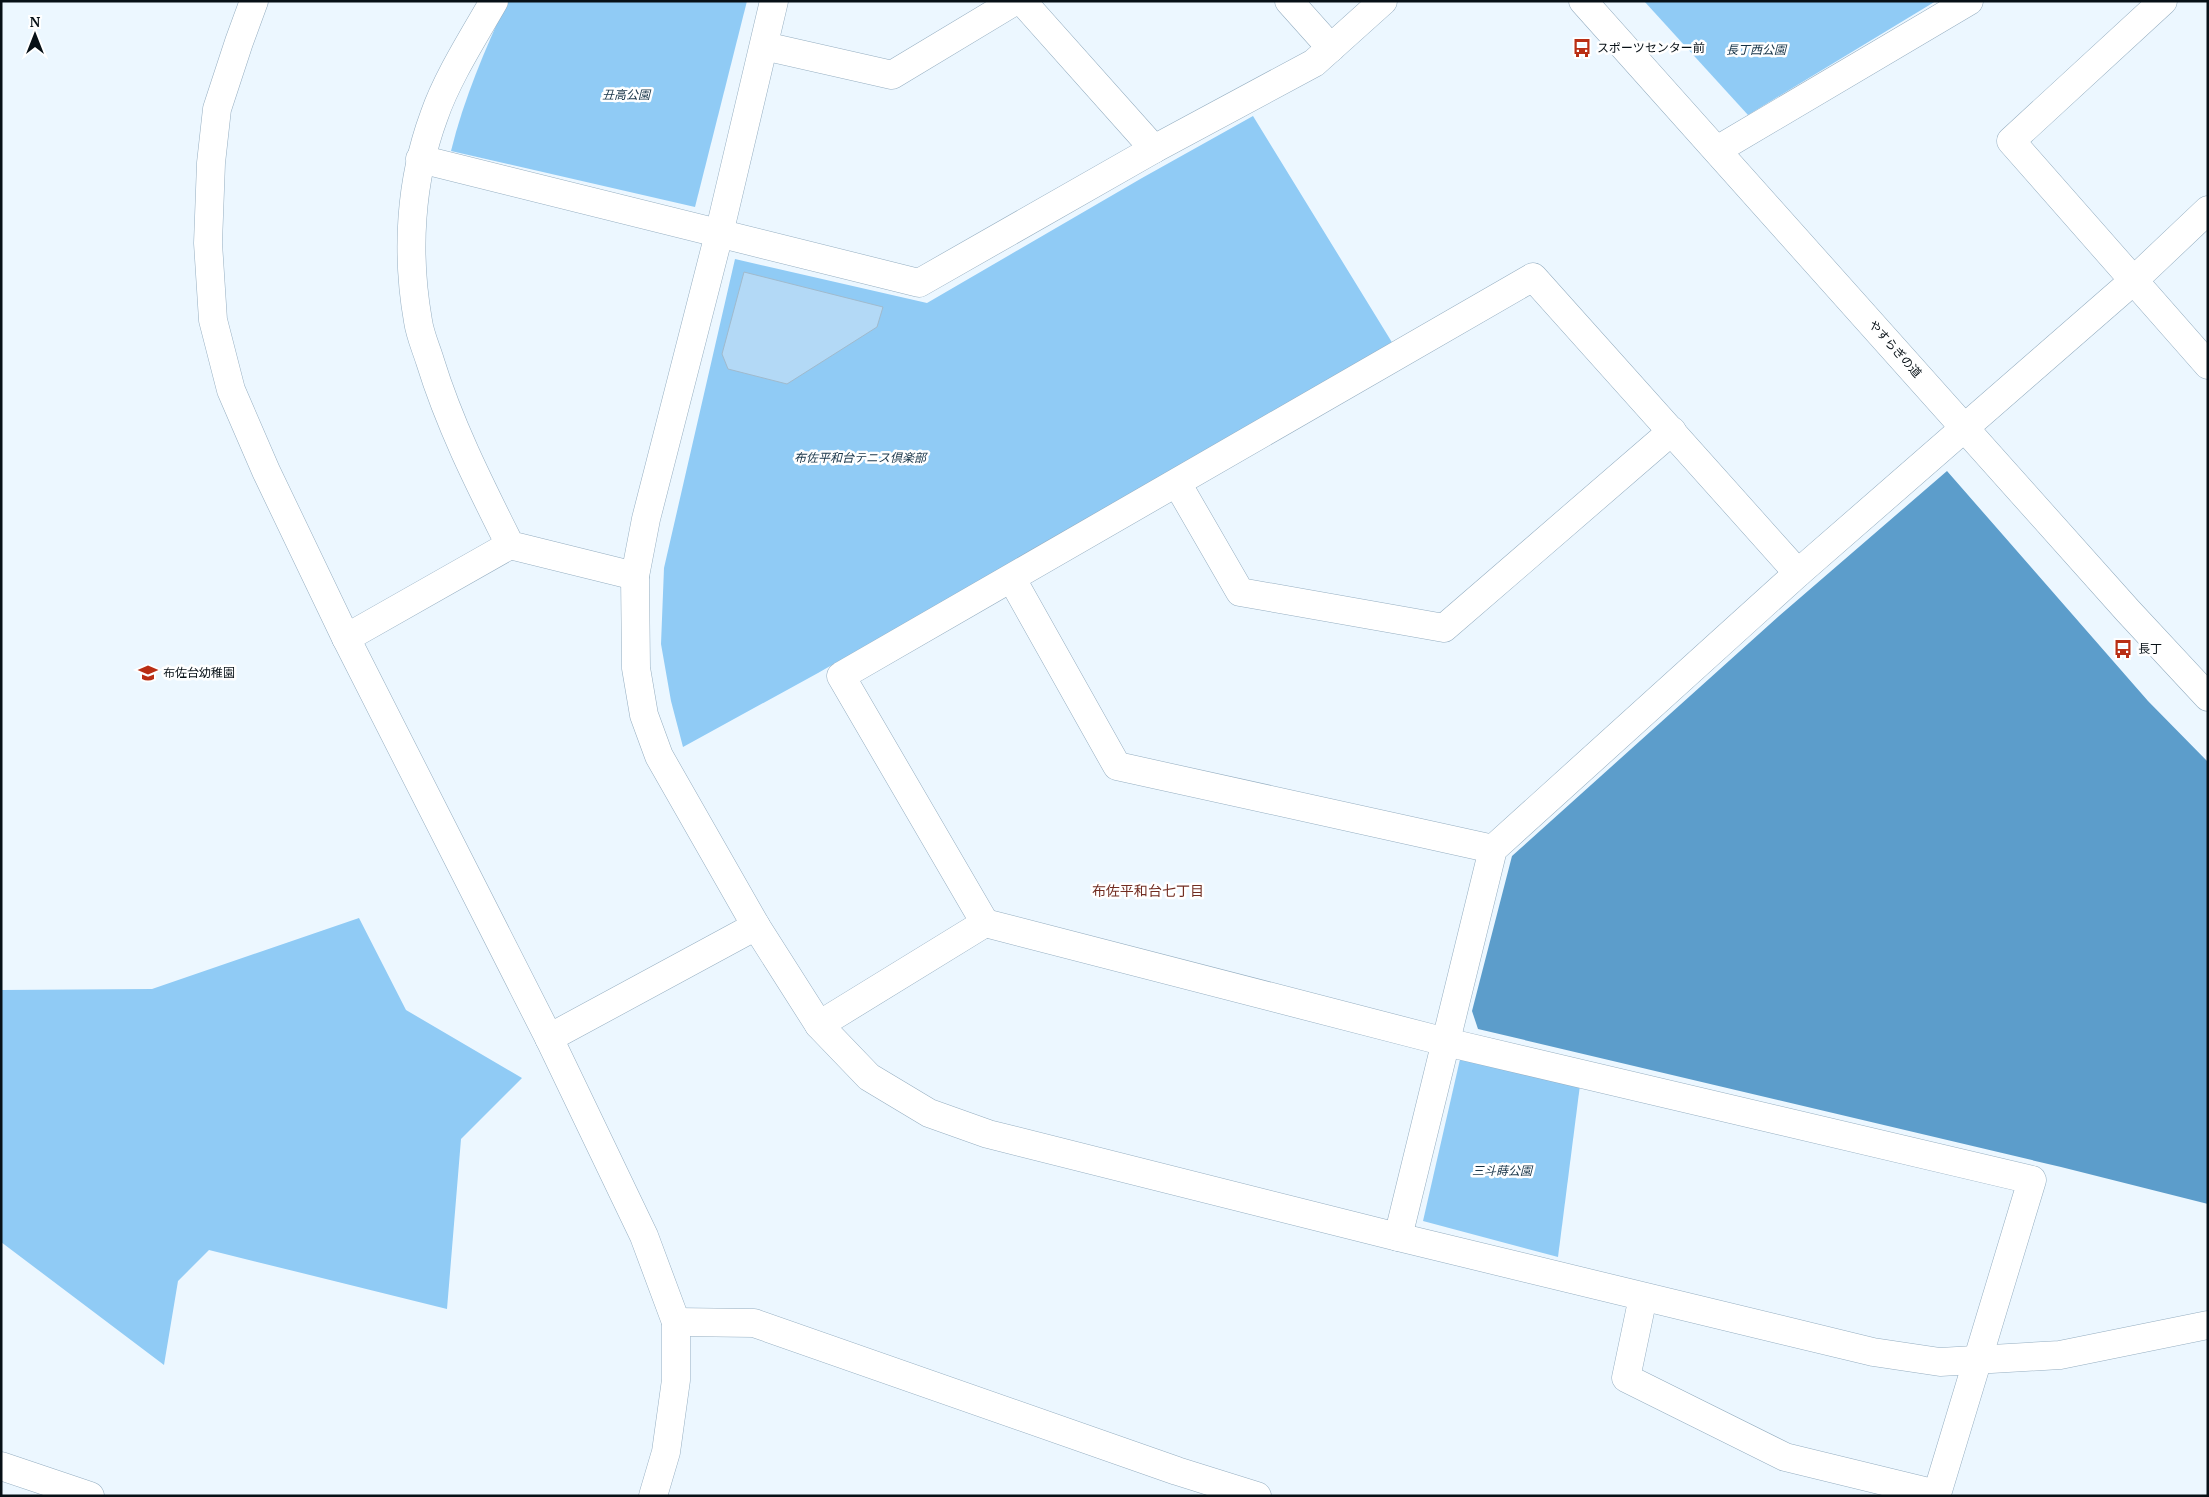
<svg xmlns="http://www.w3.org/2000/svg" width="2209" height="1497" font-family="'PT Serif','Noto Sans JP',serif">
<rect width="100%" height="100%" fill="#ecf7ff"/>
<g fill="#90cbf5">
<path d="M507 1H747L695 207 451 151C464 98 485 50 507 1Z"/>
<path d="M1644 1H1936L1748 115Z"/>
<path d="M1253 116 1393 344 818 673 683 747 671 701 661 644 664 568 735 259 927 303 1142 178Z"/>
<path d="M359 918 406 1010 522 1078 461 1139 447 1309 209 1250 178 1281 164 1365 1 1242V990L152 989Z"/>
<path d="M1461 1055 1580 1085 1558 1257 1423 1221Z"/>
</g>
<path fill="#5c9dcb" d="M1947 471 2148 701 2208 762V1204L2061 1167 1478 1029 1472 1011 1512 856 1779 616Z"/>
<path fill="#b3d9f6" stroke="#a0bacd" d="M744 272 883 307 877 327 787 384 728 369 722 354Z"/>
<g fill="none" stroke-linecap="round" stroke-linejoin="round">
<g stroke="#95aec1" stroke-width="29">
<g id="minor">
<path d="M254 1 239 42 217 109 211 163 208 243 213 320 231 390 266 471 346 638 549 1038 644 1236 676 1322V1380L666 1452 653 1496"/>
<path d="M494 1C474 36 447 78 434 116 410 181 406 253 418 321 420 335 426 348 430 361 450 426 480 485 510 545L635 576"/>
<path d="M1022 1 1154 149"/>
<path d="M1289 1 1331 48"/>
<path d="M2163 1 2011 141 2208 365"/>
<path d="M764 46 892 75 1015 1"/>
<path d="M1717 150 1969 1"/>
<path d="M420 159 919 283 1154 149 1314 63 1383 1"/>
<path d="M1177 483 1240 592 1444 628 1672 431"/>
<path d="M1012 579 1117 766 1493 849"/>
<path d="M346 638 510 545"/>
<path d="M819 1025 985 923"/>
<path d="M549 1038 756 926"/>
<path d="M1398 1237 1493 849 1798 573 2133 281 2208 210"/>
<path d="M1643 1297 1626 1378 1785 1457 1937 1494 2032 1180 1446 1042 985 923 841 676 1533 277 1798 573"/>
<path d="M676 1322 754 1323 1177 1471 1257 1496"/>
</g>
</g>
<g stroke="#95aec1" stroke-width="29">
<g id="tertiary">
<path d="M774 1 719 234 646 519 635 576 636 668 644 715 659 756 756 926 819 1025 869 1077 929 1113 988 1134 1398 1237 1873 1352 1940 1362 2060 1355 2208 1325"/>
<path d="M1583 1 2128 611 2208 697"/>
</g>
</g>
<g stroke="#95aec1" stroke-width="29">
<path id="trunk" d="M1 1466 90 1496"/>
</g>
<use href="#minor" stroke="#fff" stroke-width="28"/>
<use href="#tertiary" stroke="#fff" stroke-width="28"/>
<use href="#trunk" stroke="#fff" stroke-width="28"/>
</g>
<defs>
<g id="bus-bare" transform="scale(1.5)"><path d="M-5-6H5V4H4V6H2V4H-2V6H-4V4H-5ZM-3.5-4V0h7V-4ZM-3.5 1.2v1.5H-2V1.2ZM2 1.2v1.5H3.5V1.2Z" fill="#b92e14" stroke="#fff" stroke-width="2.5" paint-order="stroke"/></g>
<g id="school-bare" transform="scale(1.5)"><path d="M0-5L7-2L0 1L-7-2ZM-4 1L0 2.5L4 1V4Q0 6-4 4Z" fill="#b92e14" stroke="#fff" stroke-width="2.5" paint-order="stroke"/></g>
</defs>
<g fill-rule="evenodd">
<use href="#bus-bare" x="1582" y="48"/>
<use href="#bus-bare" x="2123" y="649"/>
<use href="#school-bare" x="148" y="673"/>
</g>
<g text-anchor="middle" stroke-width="5" stroke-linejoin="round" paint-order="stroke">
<g font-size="12" fill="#071016" stroke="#fff" text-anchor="start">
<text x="1597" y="52">スポーツセンター前</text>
<text x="2138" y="653">長丁</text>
<text x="163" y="677">布佐台幼稚園</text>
</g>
<g font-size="12" font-style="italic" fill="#163347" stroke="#fff">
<text x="1756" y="54">長丁西公園</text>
<text x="626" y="99">丑高公園</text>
<text x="860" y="462">布佐平和台テニス倶楽部</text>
<text x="1502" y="1175">三斗蒔公園</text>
</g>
<g font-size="12" fill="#071016" stroke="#fff">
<text transform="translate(1895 349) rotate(48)" y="4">やすらぎの道</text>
</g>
<g font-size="14" fill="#722d21" stroke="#fff">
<text x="1148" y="896">布佐平和台七丁目</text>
</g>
</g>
<rect width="2209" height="1497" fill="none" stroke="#071016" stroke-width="5"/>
<g transform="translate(35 35)" stroke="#ffffff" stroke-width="4" paint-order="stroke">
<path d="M0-4L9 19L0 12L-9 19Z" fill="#071016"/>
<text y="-8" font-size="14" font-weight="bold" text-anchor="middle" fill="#071016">N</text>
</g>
</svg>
